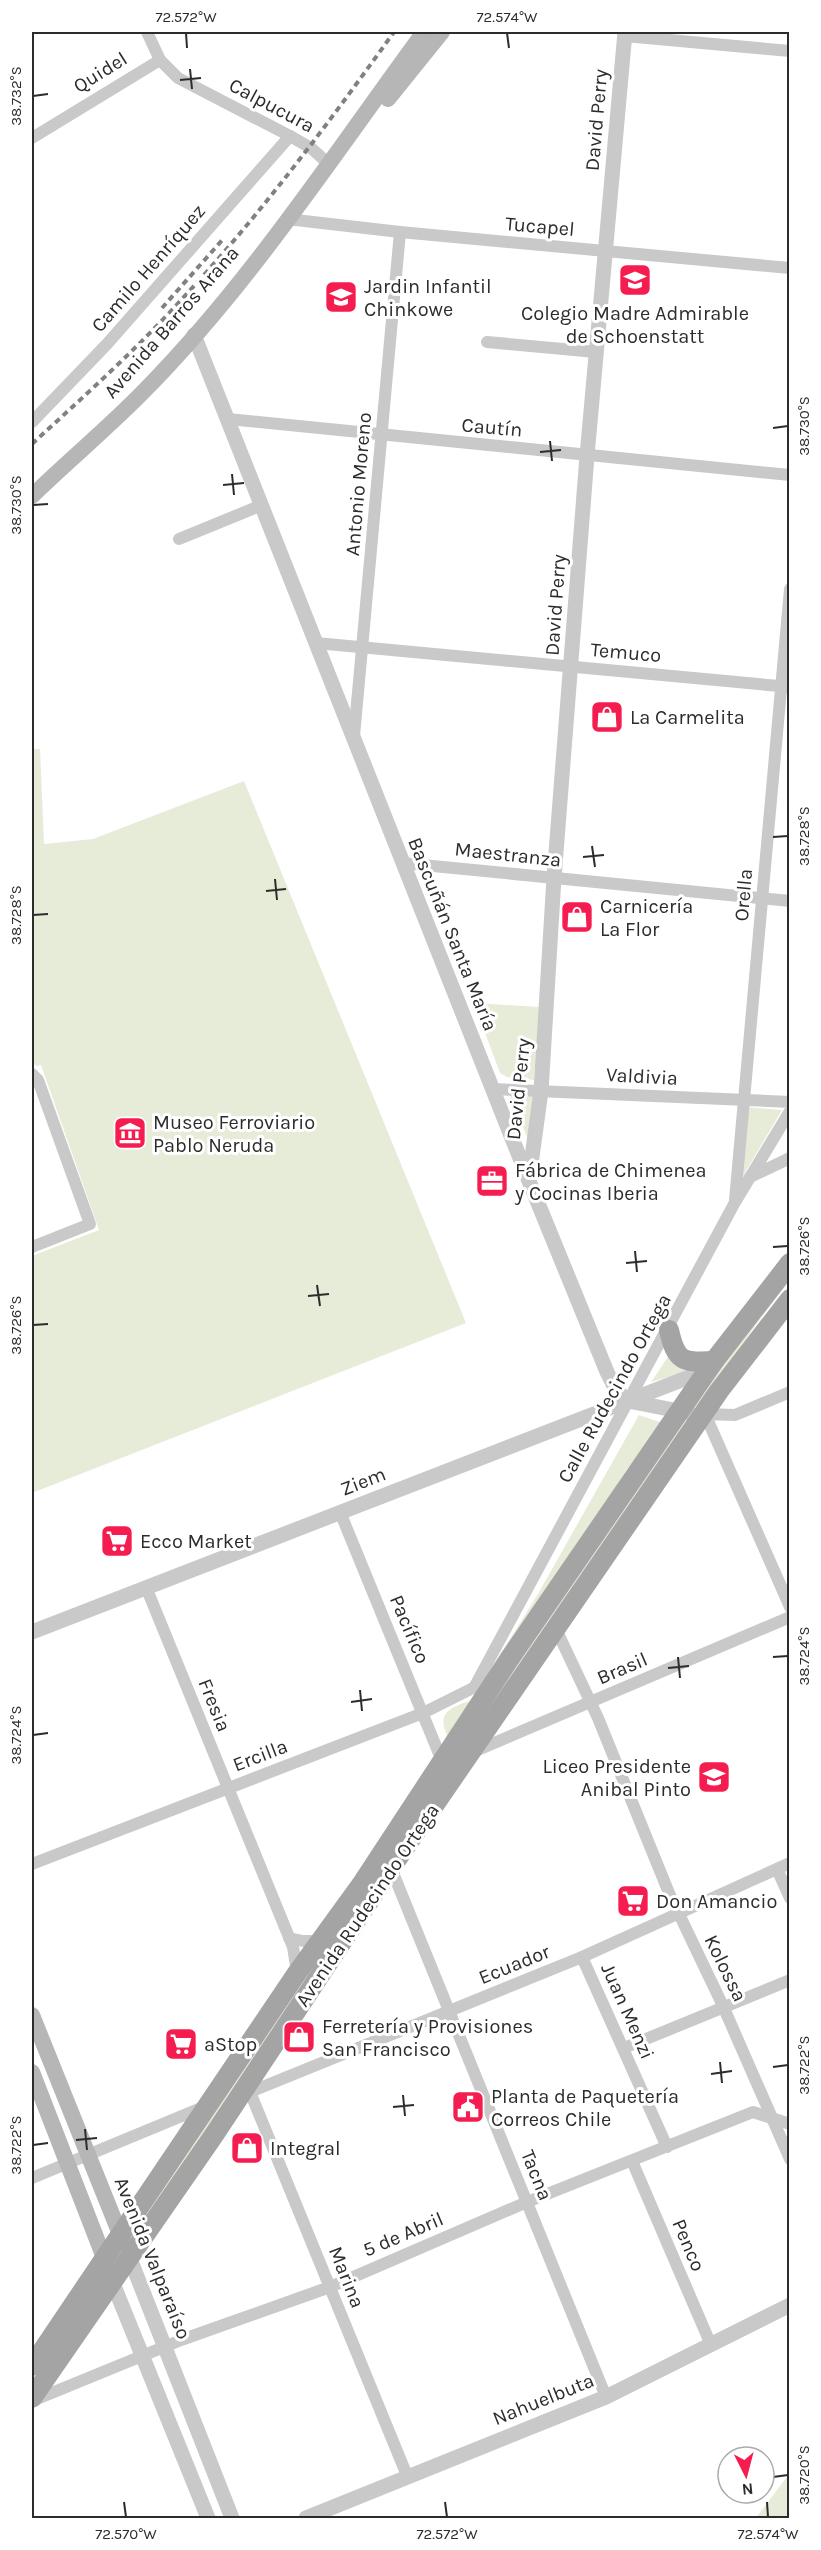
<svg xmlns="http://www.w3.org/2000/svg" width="821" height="2550" font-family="Karla,sans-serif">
<rect width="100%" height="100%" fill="#fff"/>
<g fill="#e6ecd8">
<path d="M32 749H40L44 844 93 839 244 781 466 1323 32 1493V1256L99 1230 41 1065 36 1066 32 1062Z"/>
<path d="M474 1003 539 1007 534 1080 507 1077 500 1073Z"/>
<path d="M510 1096 533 1097 530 1144Z"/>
<path d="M747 1107 782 1110 743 1176Z"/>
<path d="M789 1272V1282L760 1319 698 1409 137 2234 135 2227 716 1371Z"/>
<path d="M670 1354 676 1365 687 1372 651 1382Z"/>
<path d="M639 1415 663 1423 638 1459 627 1469 498 1672 486 1677 538 1594Z"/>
<path d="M480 1697 450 1740C432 1709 455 1707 480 1697Z"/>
<path d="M789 2474V2518H756Z"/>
</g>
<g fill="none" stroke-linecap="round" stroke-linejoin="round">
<g stroke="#c9c9c9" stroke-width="12">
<path d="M147 32 160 60 178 78 290 136 311 148 330 165"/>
<path d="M625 36 790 51"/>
<path d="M32 138 160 60"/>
<path d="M287 219 400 232 790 268"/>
<path d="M487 342 596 352"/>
<path d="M228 419 790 475"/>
<path d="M32 422 107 344 290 136"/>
<path d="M179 539 262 505"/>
<path d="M316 643 790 687"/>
<path d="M354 736 400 232"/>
<path d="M402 863 790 901"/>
<path d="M32 1074 38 1080 90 1224 32 1247"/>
<path d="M492 1089 790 1102"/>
<path d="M750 1177 790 1158"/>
<path d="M735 1200 790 589"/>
<path d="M790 1392 735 1415 705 1414 790 1607"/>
<path d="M340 1512 442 1761"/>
<path d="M146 1587 293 1947 297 1972"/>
<path d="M556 1629 598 1718 669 1893 723 2006 790 2159"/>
<path d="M475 1686 734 1204 790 1111"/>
<path d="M473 1752 790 1617"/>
<path d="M32 1864 423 1713 483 1683"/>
<path d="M391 1868 606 2397"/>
<path d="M777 1869 790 1898"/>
<path d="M289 1938 303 1941H320"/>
<path d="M582 1957 667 2147"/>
<path d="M624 2048 790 1980"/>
<path d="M250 2092 582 1957 790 1863"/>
<path d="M250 2092 408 2478"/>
<path d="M632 2161 711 2345"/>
<path d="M32 2178 206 2106"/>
<path d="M32 2401 181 2340 330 2287 527 2202 753 2112 790 2124"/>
</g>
<g stroke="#c9c9c9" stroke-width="15">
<path d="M194 335 529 1181 607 1372 616 1390 628 1401 689 1413"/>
<path d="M529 1179 541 1091 554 878 587 456 625 32"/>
<path d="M32 1632 710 1369"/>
<path d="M129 2256 232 2518"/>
<path d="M112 2281 208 2518"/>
<path d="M306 2518 606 2397 790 2305"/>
</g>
<g stroke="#b6b6b6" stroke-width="16">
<path d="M388 99 442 32"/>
<path d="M32 496C69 460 109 427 145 390 251 282 335 153 424 32"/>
<path d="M32 2015 124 2244"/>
<path d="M32 2072 108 2268"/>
</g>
<g stroke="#a4a4a4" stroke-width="20">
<path d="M669 1330C676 1362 683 1363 714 1361"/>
<path d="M32 2366 297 1973 363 1882 510 1658 714 1361 790 1263"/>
<path d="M32 2398 214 2135 391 1868 719 1391 790 1299"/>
</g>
<g stroke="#818181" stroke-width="4" stroke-dasharray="6 4.5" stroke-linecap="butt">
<path d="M162 308 224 238"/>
<path d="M32 444C83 397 135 351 182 299 260 215 328 124 394 32"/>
</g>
</g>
<path fill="none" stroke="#2c2c2c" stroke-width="2" d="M186 33 187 48M507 33 509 48M190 69 192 89M180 80 201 78M33 96 48 94M773 428 788 426M550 441 552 461M540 452 561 450M232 474 234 495M223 485 244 483M33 505 48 504M773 837 788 836M592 846 595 867M583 857 604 855M275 879 277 900M266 891 286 889M33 915 48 914M773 1247 788 1246M635 1251 637 1272M626 1263 647 1261M317 1285 320 1306M308 1296 329 1294M33 1325 48 1324M678 1657 680 1678M773 1657 788 1656M668 1668 689 1666M360 1690 362 1711M351 1702 372 1699M33 1735 48 1733M720 2062 722 2083M773 2067 788 2065M711 2074 732 2071M403 2095 405 2116M393 2107 414 2105M85 2129 87 2150M76 2140 97 2138M33 2145 48 2143M773 2477 788 2475M124 2502 126 2517M445 2502 447 2517M767 2502 768 2517"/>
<defs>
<g id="school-square" transform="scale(1.725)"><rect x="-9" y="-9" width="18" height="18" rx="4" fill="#f51d4f" stroke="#fff"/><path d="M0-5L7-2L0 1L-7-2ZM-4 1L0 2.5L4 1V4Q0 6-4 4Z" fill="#fff"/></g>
<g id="shop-square" transform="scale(1.725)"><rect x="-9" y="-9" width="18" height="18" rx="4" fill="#f51d4f" stroke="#fff"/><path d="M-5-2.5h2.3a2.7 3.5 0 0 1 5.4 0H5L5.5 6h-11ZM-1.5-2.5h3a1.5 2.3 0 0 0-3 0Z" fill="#fff"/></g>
<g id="museum-square" transform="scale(1.725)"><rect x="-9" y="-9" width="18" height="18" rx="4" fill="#f51d4f" stroke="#fff"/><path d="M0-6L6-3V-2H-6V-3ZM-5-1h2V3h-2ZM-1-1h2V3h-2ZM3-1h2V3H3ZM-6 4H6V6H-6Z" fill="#fff"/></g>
<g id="office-square" transform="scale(1.725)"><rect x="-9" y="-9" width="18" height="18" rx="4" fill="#f51d4f" stroke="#fff"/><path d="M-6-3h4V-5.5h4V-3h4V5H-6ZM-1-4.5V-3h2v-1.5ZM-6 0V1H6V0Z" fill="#fff"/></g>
<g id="supermarket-square" transform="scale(1.725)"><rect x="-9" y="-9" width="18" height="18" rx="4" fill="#f51d4f" stroke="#fff"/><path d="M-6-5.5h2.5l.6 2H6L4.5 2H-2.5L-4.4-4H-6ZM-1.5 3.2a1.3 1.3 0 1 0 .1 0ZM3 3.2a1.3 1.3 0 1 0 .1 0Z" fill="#fff"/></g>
<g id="civic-square" transform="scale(1.725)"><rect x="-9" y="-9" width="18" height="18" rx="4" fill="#f51d4f" stroke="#fff"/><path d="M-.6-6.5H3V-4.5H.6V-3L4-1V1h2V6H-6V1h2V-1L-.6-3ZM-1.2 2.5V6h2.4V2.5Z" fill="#fff"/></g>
</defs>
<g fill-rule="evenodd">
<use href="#school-square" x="635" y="280"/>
<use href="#school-square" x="341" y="297"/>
<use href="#shop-square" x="607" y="717"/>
<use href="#shop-square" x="577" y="917"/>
<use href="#museum-square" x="130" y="1133"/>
<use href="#office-square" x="492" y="1181"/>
<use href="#supermarket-square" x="117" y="1541"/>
<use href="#school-square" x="714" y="1777"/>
<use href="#supermarket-square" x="633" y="1901"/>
<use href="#shop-square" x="299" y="2037"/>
<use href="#supermarket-square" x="181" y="2044"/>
<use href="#civic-square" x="468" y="2107"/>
<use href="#shop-square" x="247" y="2148"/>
</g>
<g text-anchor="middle" stroke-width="6" stroke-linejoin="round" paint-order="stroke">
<g font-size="20" fill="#2c2c2c" stroke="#fff">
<text transform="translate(100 72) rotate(-32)" y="7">Quidel</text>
<text transform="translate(272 105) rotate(28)" y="7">Calpucura</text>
<text transform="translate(596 120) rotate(-85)" y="7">David Perry</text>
<text transform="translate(540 226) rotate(5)" y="7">Tucapel</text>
<text transform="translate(148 268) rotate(-49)" y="7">Camilo Henríquez</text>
<text transform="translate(171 322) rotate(-49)" y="7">Avenida Barros Arana</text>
<text transform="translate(492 427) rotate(5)" y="7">Cautín</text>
<text transform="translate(358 484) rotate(-85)" y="7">Antonio Moreno</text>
<text transform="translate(555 605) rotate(-86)" y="7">David Perry</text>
<text transform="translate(626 652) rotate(5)" y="7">Temuco</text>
<text transform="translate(508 854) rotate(6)" y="7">Maestranza</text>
<text transform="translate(743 895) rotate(-85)" y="7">Orella</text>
<text transform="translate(453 934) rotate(68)" y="7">Bascuñán Santa María</text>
<text transform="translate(642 1076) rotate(3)" y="7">Valdivia</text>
<text transform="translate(518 1089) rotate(-84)" y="7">David Perry</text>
<text transform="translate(614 1388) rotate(-61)" y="7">Calle Rudecindo Ortega</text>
<text transform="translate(363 1481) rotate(-21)" y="7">Ziem</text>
<text transform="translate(410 1629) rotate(67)" y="7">Pacífico</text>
<text transform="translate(622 1668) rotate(-23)" y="7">Brasil</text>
<text transform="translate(215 1705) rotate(68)" y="7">Fresia</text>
<text transform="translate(260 1755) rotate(-21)" y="7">Ercilla</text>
<text transform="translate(367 1905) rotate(-56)" y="7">Avenida Rudecindo Ortega</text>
<text transform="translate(514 1964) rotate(-22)" y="7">Ecuador</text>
<text transform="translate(726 1968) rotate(64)" y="7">Kolossa</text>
<text transform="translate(628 2011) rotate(66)" y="7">Juan Menzi</text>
<text transform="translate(537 2175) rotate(68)" y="7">Tacna</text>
<text transform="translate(403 2234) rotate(-23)" y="7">5 de Abril</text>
<text transform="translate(689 2245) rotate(67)" y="7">Penco</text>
<text transform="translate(153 2258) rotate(68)" y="7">Avenida Valparaíso</text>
<text transform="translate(347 2277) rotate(68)" y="7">Marina</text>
<text transform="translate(543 2399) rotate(-22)" y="7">Nahuelbuta</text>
</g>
<g font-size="20" fill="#2c2c2c" stroke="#fff" text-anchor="start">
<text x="364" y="293">Jardin Infantil<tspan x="364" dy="23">Chinkowe</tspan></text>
<text x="635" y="320" text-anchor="middle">Colegio Madre Admirable<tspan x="635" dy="23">de Schoenstatt</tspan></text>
<text x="630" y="724">La Carmelita</text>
<text x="600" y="913">Carnicería<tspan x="600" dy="23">La Flor</tspan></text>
<text x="153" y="1129">Museo Ferroviario<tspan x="153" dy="23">Pablo Neruda</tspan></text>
<text x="515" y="1177">Fábrica de Chimenea<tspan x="515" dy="23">y Cocinas Iberia</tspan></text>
<text x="140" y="1548">Ecco Market</text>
<text x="691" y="1773" text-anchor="end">Liceo Presidente<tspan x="691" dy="23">Anibal Pinto</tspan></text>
<text x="656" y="1908">Don Amancio</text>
<text x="322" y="2033">Ferretería y Provisiones<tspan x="322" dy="23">San Francisco</tspan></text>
<text x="204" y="2051">aStop</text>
<text x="491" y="2103">Planta de Paquetería<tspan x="491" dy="23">Correos Chile</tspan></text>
<text x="270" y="2155">Integral</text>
</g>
</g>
<rect width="821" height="2550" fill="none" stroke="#ffffff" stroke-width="66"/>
<g transform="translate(746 2475) rotate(174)"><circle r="28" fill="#ffffff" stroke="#ababab" stroke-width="1.5"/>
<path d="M0-4.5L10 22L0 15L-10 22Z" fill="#f51d4f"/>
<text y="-9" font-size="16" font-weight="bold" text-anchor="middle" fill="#2c2c2c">N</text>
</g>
<rect x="33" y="33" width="755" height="2484" fill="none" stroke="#2c2c2c" stroke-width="2"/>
<g font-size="15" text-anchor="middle" fill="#2c2c2c">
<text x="186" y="22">72.572°W</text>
<text x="507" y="22">72.574°W</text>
<text transform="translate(16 96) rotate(-90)" y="5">38.732°S</text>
<text transform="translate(804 426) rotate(-90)" y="5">38.730°S</text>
<text transform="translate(16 505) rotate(-90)" y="5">38.730°S</text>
<text transform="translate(804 836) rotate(-90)" y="5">38.728°S</text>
<text transform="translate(16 915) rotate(-90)" y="5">38.728°S</text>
<text transform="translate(804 1246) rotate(-90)" y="5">38.726°S</text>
<text transform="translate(16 1325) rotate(-90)" y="5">38.726°S</text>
<text transform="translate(804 1656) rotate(-90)" y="5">38.724°S</text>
<text transform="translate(16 1735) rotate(-90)" y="5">38.724°S</text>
<text transform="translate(804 2065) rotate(-90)" y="5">38.722°S</text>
<text transform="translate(16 2145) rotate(-90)" y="5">38.722°S</text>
<text transform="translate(804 2475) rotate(-90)" y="5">38.720°S</text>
<text x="126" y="2539">72.570°W</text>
<text x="447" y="2539">72.572°W</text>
<text x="768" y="2539">72.574°W</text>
</g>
</svg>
